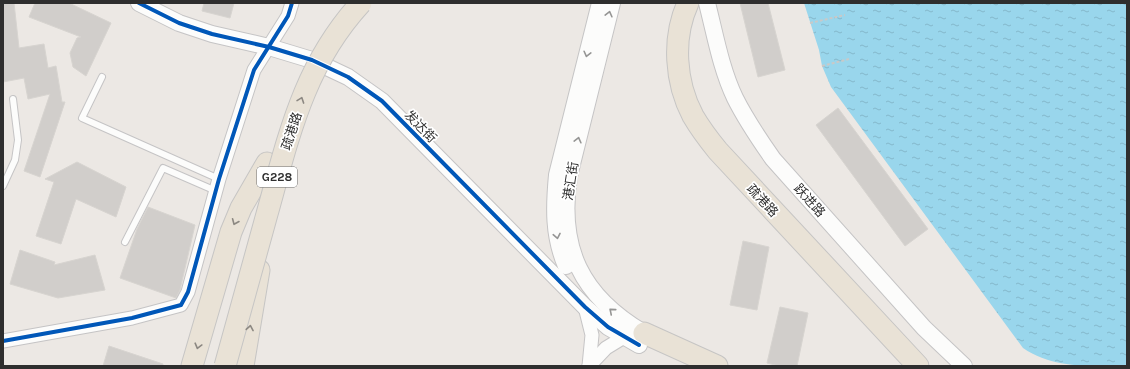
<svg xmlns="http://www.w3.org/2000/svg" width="1130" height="369" font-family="Karla,'Noto Sans SC',sans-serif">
<defs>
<pattern id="water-ripples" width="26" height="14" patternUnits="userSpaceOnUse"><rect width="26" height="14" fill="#99d6ec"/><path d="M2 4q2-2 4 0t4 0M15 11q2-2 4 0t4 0" fill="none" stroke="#84b8cb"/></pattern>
</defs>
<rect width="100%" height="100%" fill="#ece8e4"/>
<path fill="url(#water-ripples)" d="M804 3H1127V366C1091 366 1054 369 1023 348L831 87 822 66 819 50Z"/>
<g fill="#d1cecb" stroke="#d7d4d0">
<path d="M3 3H14L19 48 44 44 48 68 56 66 62 102H65L40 177 24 171 50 94 28 99 24 78 3 82Z"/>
<path d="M35 3H69L111 23 86 76 73 67 70 53 77 38 81 37 29 17Z"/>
<path d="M204 3H234L230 18 202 11Z"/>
<path d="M740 3H768L785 70 758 77Z"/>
<path d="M838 108 928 229 905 246 816 125Z"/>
<path d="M77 162 126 187 116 217 76 199 61 244 36 236 54 182 45 179Z"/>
<path d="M148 207 195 225 180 290 176 298 120 278 137 229Z"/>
<path d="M743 241 769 247 757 310 730 305Z"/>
<path d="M20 250 55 262 54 265 95 255 105 290 58 298 10 284Z"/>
<path d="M780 307 808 313 797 366H779L767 363Z"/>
<path d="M109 346 163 364V366H103Z"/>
</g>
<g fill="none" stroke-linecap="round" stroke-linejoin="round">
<g stroke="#c5c4c5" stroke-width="8">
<g id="service">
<path d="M102 77 82 118 219 179"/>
<path d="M3 186 15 160 18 140 13 99"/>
<path d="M125 242 163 168 216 191"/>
</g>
</g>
<g stroke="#c5c4c5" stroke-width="15">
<g id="minor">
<path d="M585 307 592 335 589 366"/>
<path d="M3 341 132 318 181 305 188 292 219 179 254 70 288 16 292 3"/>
<path d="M589 366 606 348 624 337"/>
</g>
</g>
<g stroke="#c5c4c5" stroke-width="18">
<g id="tertiary">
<path d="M139 3 179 23 212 34 269 47 312 60 348 77 382 101 585 307 608 327 639 345"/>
<path d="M612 3 569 176C558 248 581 296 644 333"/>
<path d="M707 3C715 34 721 69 735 98 746 120 759 139 773 159L924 328 964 366"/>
<path d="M566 266C553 236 554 207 557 175L600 3"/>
</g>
</g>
<g stroke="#c6c5c4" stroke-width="23">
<g id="trunk">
<path d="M688 3C672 38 675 82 693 116 700 128 709 140 718 151L918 366"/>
<path d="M644 333 717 366"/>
<path d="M192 366 231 232 241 208 267 163"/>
<path d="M243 366 259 270"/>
</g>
</g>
<g stroke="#c9c9c8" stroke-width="2" stroke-dasharray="3 2" stroke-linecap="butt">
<path d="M810 23 845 15"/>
<path d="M822 66 849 59"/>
</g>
<use href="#service" stroke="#fcfcfb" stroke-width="6"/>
<use href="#minor" stroke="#fcfcfb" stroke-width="13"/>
<use href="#tertiary" stroke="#fcfcfb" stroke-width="16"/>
<use href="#trunk" stroke="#e9e2d6" stroke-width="21"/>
<g stroke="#c6c5c4" stroke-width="23" stroke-linecap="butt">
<path id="trunk-bridge" d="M225 366C239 315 253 265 267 214 289 135 304 65 361 3"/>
</g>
<use href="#trunk-bridge" stroke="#e9e2d6" stroke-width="21"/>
<g stroke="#fff" stroke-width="6">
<g id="cycleway">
<path d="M139 3 179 23 212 34 269 47 312 60 348 77 382 101 585 307 608 327 639 345"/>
<path d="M3 341 132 318 181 305 188 292 219 179 254 70 288 16 292 3"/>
</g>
</g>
<use href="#cycleway" stroke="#0057b8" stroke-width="4"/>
</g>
<defs><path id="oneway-chevron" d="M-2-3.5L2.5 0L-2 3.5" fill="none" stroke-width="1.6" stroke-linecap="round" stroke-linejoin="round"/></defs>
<g stroke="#959594">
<use href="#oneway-chevron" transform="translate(609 14) rotate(-76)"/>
<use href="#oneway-chevron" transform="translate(587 54) rotate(104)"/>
<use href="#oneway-chevron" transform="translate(578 140) rotate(-76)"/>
<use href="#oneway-chevron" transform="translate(557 236) rotate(79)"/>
<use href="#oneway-chevron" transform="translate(612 311) rotate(-140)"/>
</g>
<g stroke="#8c8882">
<use href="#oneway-chevron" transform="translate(301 100) rotate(-70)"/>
<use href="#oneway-chevron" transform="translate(235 222) rotate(113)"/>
<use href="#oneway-chevron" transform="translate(250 328) rotate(-80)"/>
<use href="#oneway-chevron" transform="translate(198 346) rotate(105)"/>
</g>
<g text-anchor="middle" stroke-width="3.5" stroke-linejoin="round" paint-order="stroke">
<rect fill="#fff" stroke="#6d6d6d" stroke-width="1" x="257" y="167" width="40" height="20" rx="3"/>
<g font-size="12" font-weight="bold" fill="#2e2e2e">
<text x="277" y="181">G228</text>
</g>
<g font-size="13" fill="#2e2e2e" stroke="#fff">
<text transform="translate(421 126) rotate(45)" y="5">发达街</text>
<text transform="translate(291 131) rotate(-72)" y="5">疏港路</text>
<text transform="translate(570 181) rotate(-81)" y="5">港汇街</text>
<text transform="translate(763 200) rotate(47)" y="5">疏港路</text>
<text transform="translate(810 200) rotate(48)" y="5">跃进路</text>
</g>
</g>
<rect width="1130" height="369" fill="none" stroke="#2e2e2e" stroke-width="8"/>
</svg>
